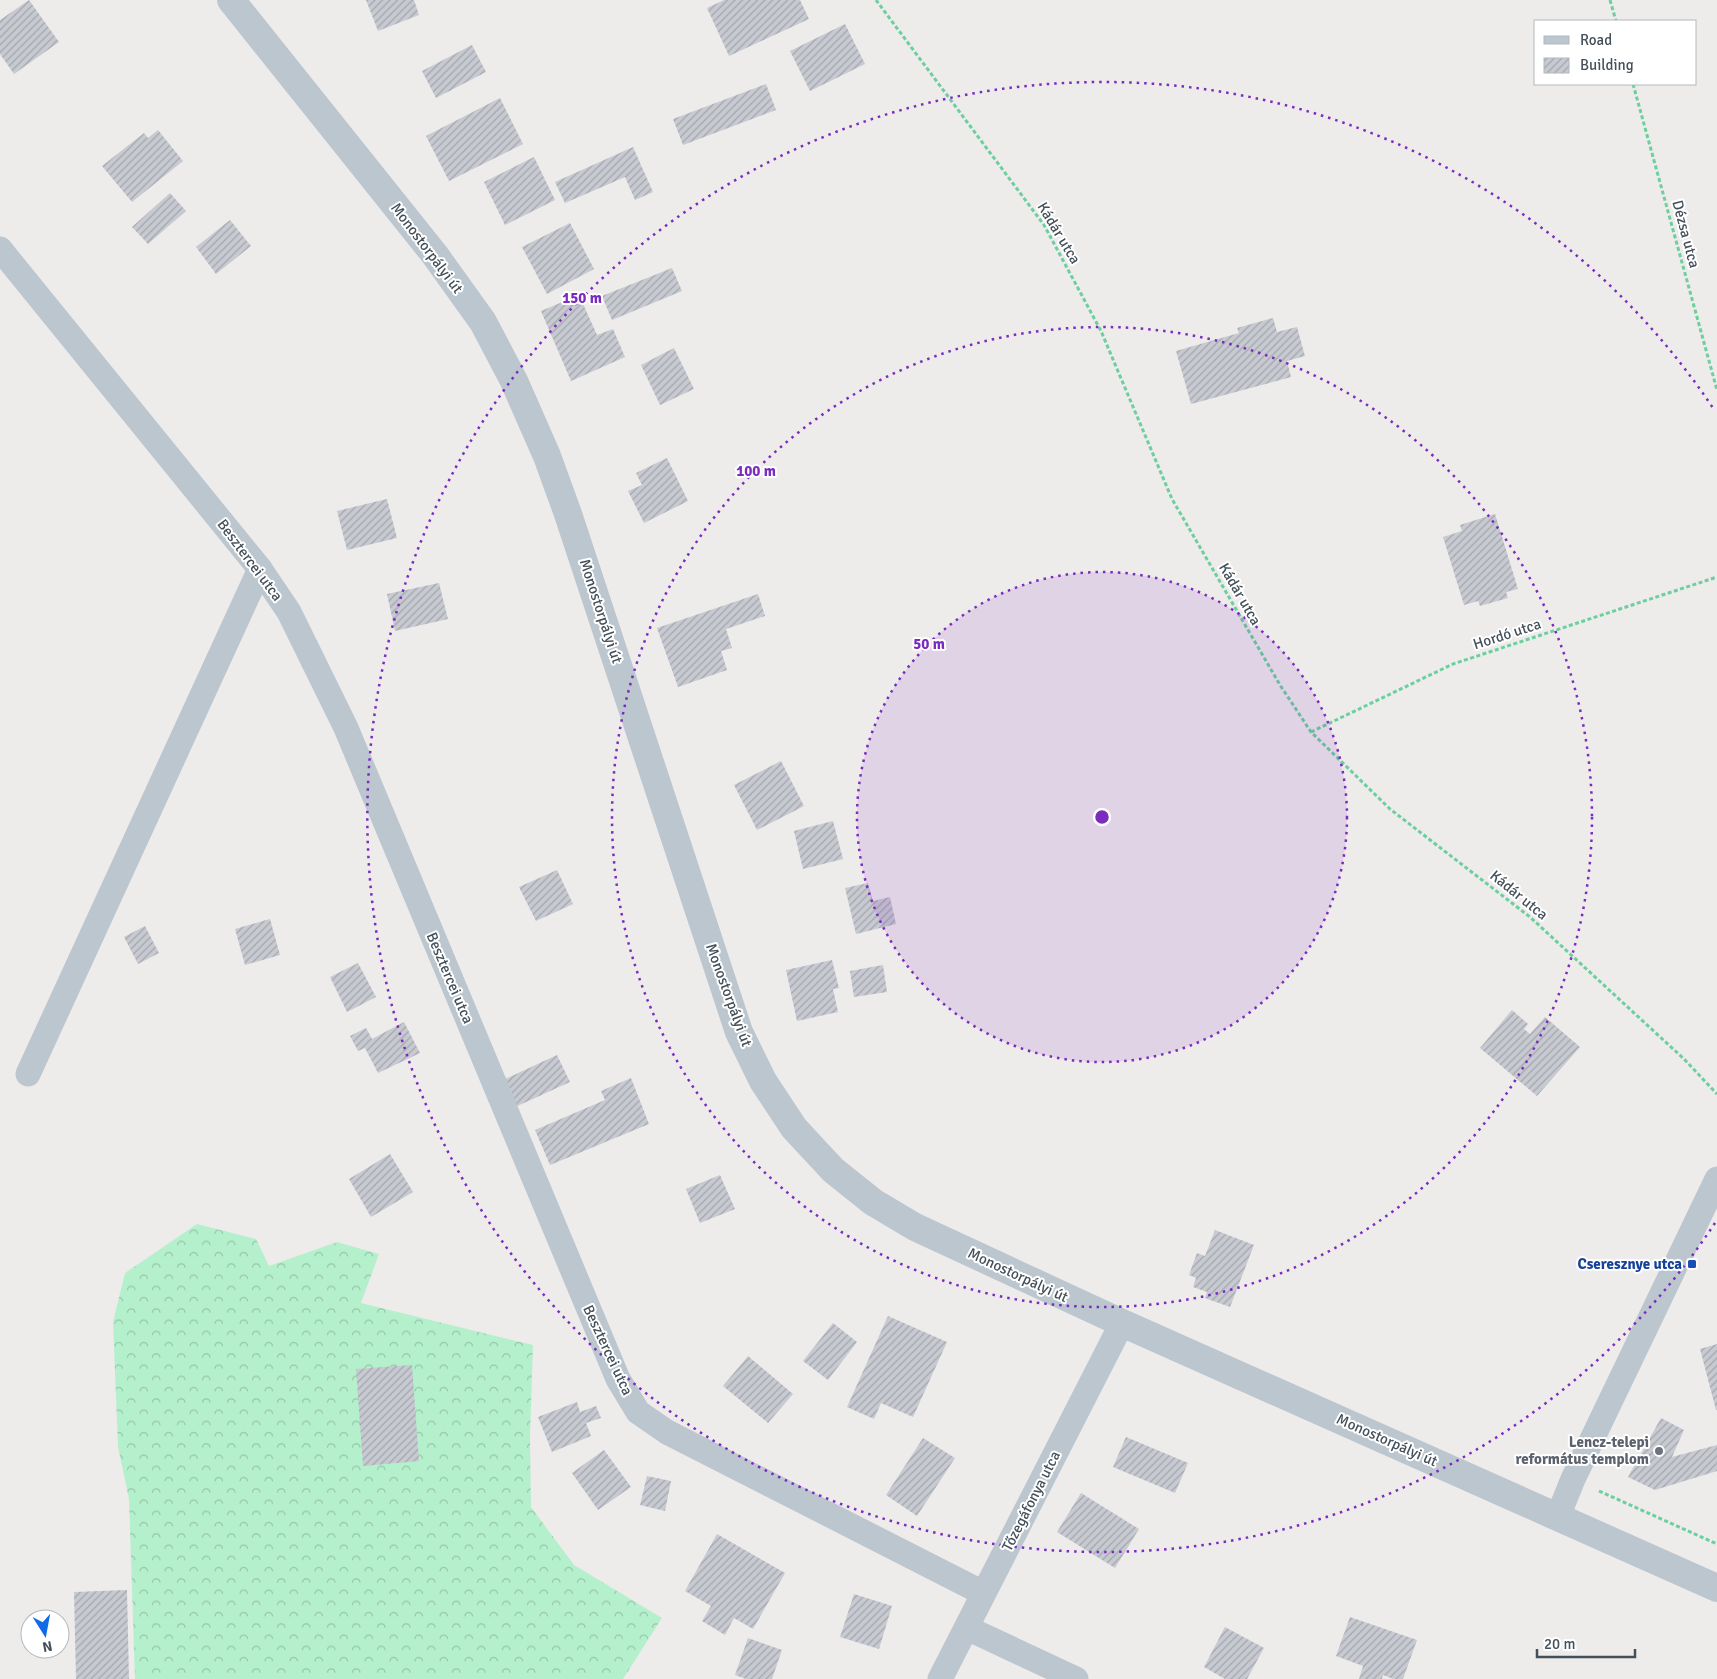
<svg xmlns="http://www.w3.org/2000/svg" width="1717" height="1679" font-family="Signika,sans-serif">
<defs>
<pattern id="forest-crowns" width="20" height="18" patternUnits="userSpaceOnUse" patternTransform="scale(1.25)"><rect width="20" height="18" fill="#b5f0cc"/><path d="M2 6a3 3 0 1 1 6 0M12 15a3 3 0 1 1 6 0" fill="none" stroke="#95c5a9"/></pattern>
<pattern id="building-hatch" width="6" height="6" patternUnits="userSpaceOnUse" patternTransform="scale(1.25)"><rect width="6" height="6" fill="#c7cad1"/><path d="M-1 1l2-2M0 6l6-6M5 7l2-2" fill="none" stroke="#a3a6ad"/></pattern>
</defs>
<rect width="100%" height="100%" fill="#eeebeb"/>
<path fill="url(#forest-crowns)" d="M197 1224 256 1239 269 1266 337 1242 379 1254 361 1303 533 1345 530 1437 531 1507 574 1565 662 1618 623 1679H135L129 1499 118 1447 113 1322 125 1273Z"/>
<g fill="url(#building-hatch)">
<path d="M29 0 59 42 14 74 0 54V20Z"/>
<path d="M366 0H414L419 15 378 31Z"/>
<path d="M724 0H800L809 19 729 56 707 8Z"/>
<path d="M845 24 865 64 810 91 790 51Z"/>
<path d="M472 45 486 72 436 98 422 71Z"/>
<path d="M766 84 776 110 683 145 673 119Z"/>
<path d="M500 98 523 144 449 181 426 136Z"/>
<path d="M158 130 183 161 132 202 102 166 144 133 148 138Z"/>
<path d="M633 147 653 192 635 200 625 177 565 203 555 182Z"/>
<path d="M534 157 555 200 505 225 484 182Z"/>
<path d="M170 193 186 211 148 244 132 227Z"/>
<path d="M230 220 251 246 216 274 196 247Z"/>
<path d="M570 223 594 269 547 294 522 247Z"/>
<path d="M672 268 682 291 612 320 602 296Z"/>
<path d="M579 295 597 335 613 329 625 357 571 381 541 311Z"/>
<path d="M1273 318 1277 332 1297 327 1305 356 1287 361 1291 377 1191 404 1176 351 1239 333 1237 328Z"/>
<path d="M674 348 694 389 660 405 641 365Z"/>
<path d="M667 458 688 501 644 523 628 491 642 485 636 473Z"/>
<path d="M387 499 397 538 347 550 337 511Z"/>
<path d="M1495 514 1518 589 1506 592 1508 598 1480 606 1478 601 1464 605 1443 537 1462 531 1460 525Z"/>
<path d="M439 583 448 619 395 631 387 594Z"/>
<path d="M758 594 765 616 726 629 732 648 721 651 727 670 678 687 657 628Z"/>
<path d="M781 761 804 806 757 830 734 785Z"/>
<path d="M833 821 843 859 803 869 794 831Z"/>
<path d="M557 870 573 904 536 921 519 887Z"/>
<path d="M868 883 873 901 890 897 896 924 856 934 845 888Z"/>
<path d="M270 919 280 955 245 965 235 929Z"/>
<path d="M145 926 159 953 138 964 124 937Z"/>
<path d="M832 960 839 988 833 989 838 1012 797 1021 786 970Z"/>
<path d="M358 963 376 997 347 1012 330 977Z"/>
<path d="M883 965 887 992 854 997 850 971Z"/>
<path d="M1512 1010 1528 1024 1524 1029 1530 1034 1545 1017 1580 1047 1537 1096 1480 1048Z"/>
<path d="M404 1022 420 1053 378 1073 365 1048 358 1051 350 1036 366 1028 372 1039Z"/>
<path d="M557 1055 570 1082 513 1108 501 1081Z"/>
<path d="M631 1078 649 1124 550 1165 535 1130 605 1100 601 1091Z"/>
<path d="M390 1154 413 1192 371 1217 349 1179Z"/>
<path d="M720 1175 735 1209 700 1223 686 1189Z"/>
<path d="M1215 1230 1254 1245 1230 1307 1205 1298 1207 1292 1193 1287 1196 1278 1189 1275 1197 1253 1205 1256Z"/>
<path d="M888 1316 947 1342 913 1417 881 1403 874 1419 847 1407Z"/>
<path d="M833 1323 857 1342 828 1380 803 1361Z"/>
<path d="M1717 1344V1410H1716L1700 1349Z"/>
<path d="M748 1356 793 1394 768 1423 723 1386Z"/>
<path d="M412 1365 419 1461 363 1466 356 1369Z"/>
<path d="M577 1402 580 1412 596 1406 601 1418 586 1423 591 1436 552 1452 538 1417Z"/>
<path d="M1661 1418 1684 1430 1672 1457 1717 1445V1471L1655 1490 1628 1477Z"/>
<path d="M1126 1437 1188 1463 1175 1493 1113 1467Z"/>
<path d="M923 1438 955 1458 917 1516 886 1495Z"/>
<path d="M604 1450 631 1487 598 1510 572 1473Z"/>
<path d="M647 1476 671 1481 665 1511 640 1505Z"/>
<path d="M1081 1493 1139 1529 1115 1568 1057 1532Z"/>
<path d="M717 1534 785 1573 753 1629 734 1618 725 1635 702 1621 711 1606 685 1591Z"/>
<path d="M127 1590 129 1679H76L74 1592Z"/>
<path d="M854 1594 892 1606 879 1649 840 1637Z"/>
<path d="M1350 1617 1417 1640 1403 1679H1393L1383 1675 1382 1679H1359L1363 1666 1336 1656Z"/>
<path d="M1225 1627 1264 1648 1247 1679H1225L1204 1667Z"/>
<path d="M748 1638 782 1650 772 1679H746L735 1675Z"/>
</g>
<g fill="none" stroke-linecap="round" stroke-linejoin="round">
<g stroke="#6ccf9e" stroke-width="3" stroke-dasharray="4 2.5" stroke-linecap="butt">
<path d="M876 0 1044 225 1101 331 1172 499 1280 685 1311 732 1390 809 1530 917 1684 1059 1717 1094"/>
<path d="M1610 0 1616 21"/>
<path d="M1633 84 1717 390"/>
<path d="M1311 732 1453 664 1717 577"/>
<path d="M1599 1491 1717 1544"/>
</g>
<g stroke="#bbc6cf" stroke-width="25">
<path d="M0 249 260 569 289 612 346 728 618 1379 638 1412 667 1432 983 1593"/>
<path d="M28 1074 260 569"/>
<path d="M1558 1516 1573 1479 1717 1179"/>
<path d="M967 1628 1076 1679"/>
<path d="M940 1679 1122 1323"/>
</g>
<path stroke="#bbc6cf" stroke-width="28" d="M231 0 435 255 483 322 514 381 547 456 568 514 739 1032 763 1081 794 1128 833 1170 873 1202 915 1227 1122 1323 1717 1588"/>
</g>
<circle cx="1102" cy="817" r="245" fill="#7b2cbf" fill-opacity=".12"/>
<g fill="none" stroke="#7b2cbf" stroke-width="2.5" stroke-dasharray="2.5 5">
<circle cx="1102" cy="817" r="245"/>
<circle cx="1102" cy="817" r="490"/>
<path d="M1715 1223A735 735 0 1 1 1715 411"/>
</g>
<rect fill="#1a4fb4" stroke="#fff" stroke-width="2" x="1687" y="1259" width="10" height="10" rx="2.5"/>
<circle fill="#6b7280" stroke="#fff" stroke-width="2" cx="1659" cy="1451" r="5"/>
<g text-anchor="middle" stroke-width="4" stroke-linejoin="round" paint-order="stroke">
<g font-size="15" fill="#434f59" stroke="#fff">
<text transform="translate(1059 233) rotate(59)" y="5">Kádár utca</text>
<text transform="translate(1686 234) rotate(75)" y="5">Dézsa utca</text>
<text transform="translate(427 248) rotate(53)" y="5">Monostorpályi út</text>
<text transform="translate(250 560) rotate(53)" y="5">Besztercei utca</text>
<text transform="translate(1240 594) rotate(60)" y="5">Kádár utca</text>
<text transform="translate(601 611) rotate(72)" y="5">Monostorpályi út</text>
<text transform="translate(1507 634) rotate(-18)" y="5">Hordó utca</text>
<text transform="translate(1519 895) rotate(39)" y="5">Kádár utca</text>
<text transform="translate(450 978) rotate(67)" y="5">Besztercei utca</text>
<text transform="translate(729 995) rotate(70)" y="5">Monostorpályi út</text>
<text transform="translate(1018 1275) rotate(25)" y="5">Monostorpályi út</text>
<text transform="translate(608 1350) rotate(65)" y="5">Besztercei utca</text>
<text transform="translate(1387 1440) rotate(24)" y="5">Monostorpályi út</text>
<text transform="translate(1031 1501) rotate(-63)" y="5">Tőzegáfonya utca</text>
</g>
<g font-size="15" font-weight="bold" fill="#164399" stroke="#fff" text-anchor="end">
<text x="1682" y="1269">Cseresznye utca</text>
</g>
<g font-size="15" font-weight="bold" fill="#5b616d" stroke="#fff" text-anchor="end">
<text x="1649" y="1447">Lencz-telepi<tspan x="1649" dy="17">református templom</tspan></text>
</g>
</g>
<circle cx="1102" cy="817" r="8" fill="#7b2cbf" stroke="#fff" stroke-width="2.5"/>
<g font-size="15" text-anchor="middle" font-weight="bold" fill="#7b2cbf" stroke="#fff" stroke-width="4" stroke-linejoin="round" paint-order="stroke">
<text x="582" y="303">150 m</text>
<text x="756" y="476">100 m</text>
<text x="929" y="649">50 m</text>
</g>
<rect x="1534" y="20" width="162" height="65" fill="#ffffff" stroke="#b4b9bd"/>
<rect x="1544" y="36" width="25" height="8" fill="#bbc6cf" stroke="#b4b9bd"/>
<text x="1580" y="45" font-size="15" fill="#434f59">Road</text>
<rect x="1544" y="58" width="25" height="15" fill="url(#building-hatch)" stroke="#b4b9bd"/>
<text x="1580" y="70" font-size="15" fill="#434f59">Building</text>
<g transform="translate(45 1634) rotate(169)"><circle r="24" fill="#ffffff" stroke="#b4b9bd"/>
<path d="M0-4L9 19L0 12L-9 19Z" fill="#0f6ce4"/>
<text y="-8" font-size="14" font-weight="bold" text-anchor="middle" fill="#434f59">N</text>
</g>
<path d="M1537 1649v8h98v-8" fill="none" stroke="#434f59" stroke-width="2.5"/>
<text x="1544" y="1649" font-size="15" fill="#434f59" stroke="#ffffff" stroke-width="4" paint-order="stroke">20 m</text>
</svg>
